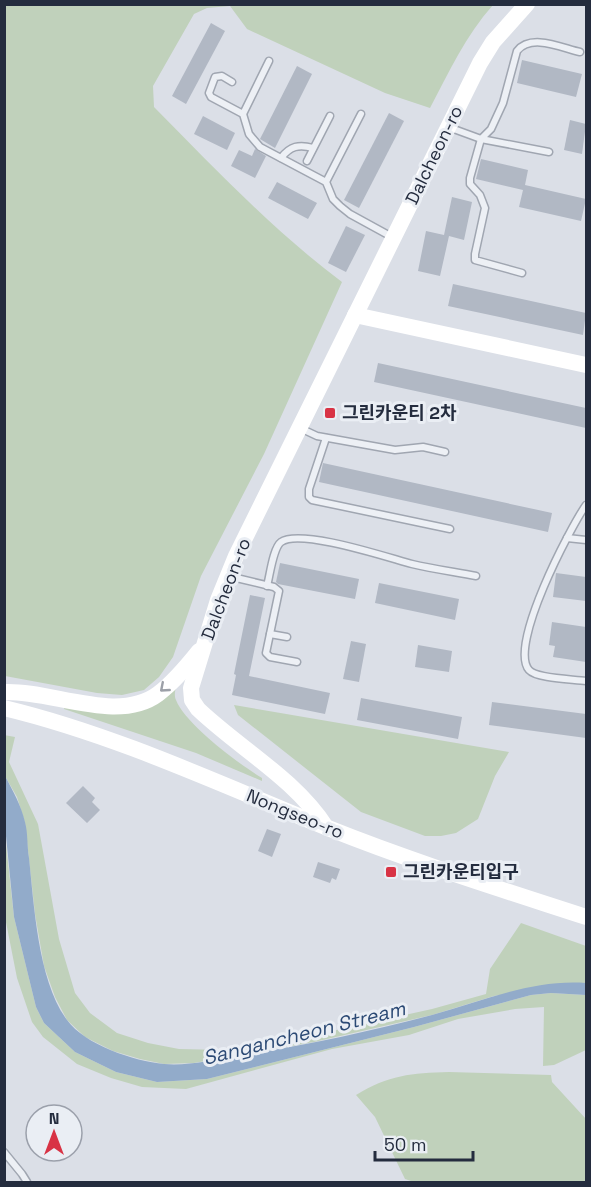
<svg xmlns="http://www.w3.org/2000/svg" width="591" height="1187" font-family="'Space Grotesk','Noto Sans KR',sans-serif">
<rect width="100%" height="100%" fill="#dbdfe7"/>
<g fill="#c0d1bb">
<path d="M4 5H493C466 35 449 72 430 108L385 93 247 29 230 6 207 8 194 14 153 86 154 107C213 167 275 232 342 282L264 454 201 576 173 657 159 677 144 690 122 695 97 693 5 676Z"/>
<path d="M176 687C175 691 174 696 176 700 186 725 239 764 262 778V781L196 753 64 709 65 706 105 713Z"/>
<path d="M234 705 509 752 495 776 478 819 456 833 441 836H425L361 812 238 715Z"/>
<path d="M4 735 15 737 9 762 38 824 59 939 75 993 90 1013 117 1033 148 1043 179 1049 225 1050 264 1046 432 1009 486 994 490 969 521 923 586 946V983H574L494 996 432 1015 314 1042 194 1063 164 1064 140 1059 113 1051 85 1037 67 1020 55 997 44 966 35 914 25 823 17 797 5 776Z"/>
<path d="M4 826 14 917 36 1007 44 1023 75 1052 116 1072 157 1082 207 1079 414 1027 531 995 551 993 586 995V1050L554 1065 543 1066 544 1007 515 1009 458 1019 409 1035 332 1049 186 1089 142 1087 111 1078 77 1064 43 1037 32 1022 17 978 5 917Z"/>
<path d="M449 1072 551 1075 552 1082 586 1119V1182H414L405 1179 375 1117 356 1095C389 1075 411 1073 449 1072Z"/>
</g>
<path fill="#92abca" d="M5 776C13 791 21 805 25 822 28 833 27 846 29 858 34 905 38 981 67 1020 85 1045 134 1061 164 1064 188 1066 213 1060 236 1056 302 1046 368 1032 432 1015 483 1001 533 979 586 983V995L551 993 531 995 414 1027 207 1079 157 1082 116 1072 75 1052 44 1023 36 1007 14 917 5 826Z"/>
<g fill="#b1b8c4">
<path d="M211 23 225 31 186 104 172 96Z"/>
<path d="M522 60 582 74 576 97 517 83Z"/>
<path d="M297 66 312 74 275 148 260 139Z"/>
<path d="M389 113 404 121 359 208 344 200Z"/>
<path d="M203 116 235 133 227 150 194 134Z"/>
<path d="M570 120 586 124 582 154 564 150Z"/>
<path d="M255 149 266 156 255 178 231 166 239 150 252 156Z"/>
<path d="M481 159 528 170 525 185 586 199 581 221 519 207 523 190 476 179Z"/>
<path d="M277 182 317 203 308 219 268 198Z"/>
<path d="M452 197 472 202 464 240 449 236 440 276 418 271 426 231 444 235Z"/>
<path d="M346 226 365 235 346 272 328 263Z"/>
<path d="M453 284 586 313 583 335 448 306Z"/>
<path d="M378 363 586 408V428L374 382Z"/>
<path d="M323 463 552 513 548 532 319 482Z"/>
<path d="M280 563 359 579 355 599 278 584 276 582Z"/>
<path d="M556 573 586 577V601L553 597Z"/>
<path d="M379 583 459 599 455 620 375 603Z"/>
<path d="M250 595 265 598 249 676 330 693 325 714 232 695 236 675 234 674Z"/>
<path d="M552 622 586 627V662L553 657 555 646 549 645Z"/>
<path d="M351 641 366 644 359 682 343 679Z"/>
<path d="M418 645 452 651 449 672 415 667Z"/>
<path d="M361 698 462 717 458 739 357 720Z"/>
<path d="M492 702 586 714V738L489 725Z"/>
<path d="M83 786 95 798 92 802 100 810 87 823 66 803Z"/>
<path d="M267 829 281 834 272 857 258 851Z"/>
<path d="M318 862 340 869 336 880 332 878 330 883 313 877Z"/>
</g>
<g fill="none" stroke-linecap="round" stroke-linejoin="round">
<g stroke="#a0a6b1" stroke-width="9">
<g id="lane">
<path d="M232 82 222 76 215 77 209 93 211 97 243 114 249 134 260 147 326 182 333 199 340 206 350 214 392 237"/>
<path d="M243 114 269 61"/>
<path d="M451 128 481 139 549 152"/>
<path d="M281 158C290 146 299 144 313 148"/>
<path d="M307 161 330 116"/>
<path d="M326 182 361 114"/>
<path d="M522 273 475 260V254L485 208 480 195 470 184V178L481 139 491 129 503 103 517 51C531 33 562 48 580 52"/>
<path d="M300 428 317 436 395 450 423 447 445 452"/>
<path d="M326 438 309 489V497L312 500 450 529"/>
<path d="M586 505C570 528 508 646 529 670 537 679 574 679 586 681"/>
<path d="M567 538 586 540"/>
<path d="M228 576 274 587 279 591 266 653 270 657 297 662"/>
<path d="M267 586C270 575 273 548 281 542 300 528 389 558 412 564 433 569 455 572 476 576"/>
<path d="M270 634 287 637"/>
<path d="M4 1152 22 1174 27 1182"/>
</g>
</g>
<use href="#lane" stroke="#edf0f5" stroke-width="6"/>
<g stroke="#fff" stroke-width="16">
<path d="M355 315 586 365"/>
<path d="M4 692C51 690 118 724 158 694 174 682 187 666 199 651"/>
<path d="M4 708C116 735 222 785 328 828 413 862 500 889 586 917"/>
<path d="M326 827C294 778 240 749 198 709L192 700 191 688 218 600 236 556 480 63 493 42 527 4"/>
</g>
</g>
<defs><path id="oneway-chevron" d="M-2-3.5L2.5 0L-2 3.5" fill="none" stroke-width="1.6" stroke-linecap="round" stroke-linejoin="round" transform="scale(1.5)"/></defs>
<use stroke="#9ca0a8" href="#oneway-chevron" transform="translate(164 688) rotate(139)"/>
<g fill="#d83345" stroke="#eaeef4" stroke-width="2">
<rect x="324" y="407" width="12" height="12" rx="3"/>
<rect x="385" y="866" width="12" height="12" rx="3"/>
</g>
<g text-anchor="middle" stroke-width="6" stroke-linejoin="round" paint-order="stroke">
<g font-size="18" fill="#242c3e" stroke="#eaeef4">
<text transform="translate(434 155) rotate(-64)" y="6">Dalcheon-ro</text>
<text transform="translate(226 589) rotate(-69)" y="6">Dalcheon-ro</text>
<text transform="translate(295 814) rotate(22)" y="6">Nongseo-ro</text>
</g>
<g font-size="18" font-weight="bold" fill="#242c3e" stroke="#eaeef4" text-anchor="start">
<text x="342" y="419">그린카운티 2차</text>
<text x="403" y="878">그린카운티입구</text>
</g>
<g font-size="20" font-style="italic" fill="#2b4974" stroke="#eaeef4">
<text transform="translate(304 1033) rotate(-14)" y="7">Sangancheon Stream</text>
</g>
</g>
<rect width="591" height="1187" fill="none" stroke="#242c3e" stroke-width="12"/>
<g transform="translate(54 1133)"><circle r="28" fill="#eaeef4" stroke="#9ba0ab" stroke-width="1.5"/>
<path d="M0-4.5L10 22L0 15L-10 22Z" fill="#d83345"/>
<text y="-9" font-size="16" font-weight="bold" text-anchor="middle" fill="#242c3e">N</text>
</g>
<path d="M375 1151v9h98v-9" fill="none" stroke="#242c3e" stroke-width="3"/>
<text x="384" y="1151" font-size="18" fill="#242c3e" stroke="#eaeef4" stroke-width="4.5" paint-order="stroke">50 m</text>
</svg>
